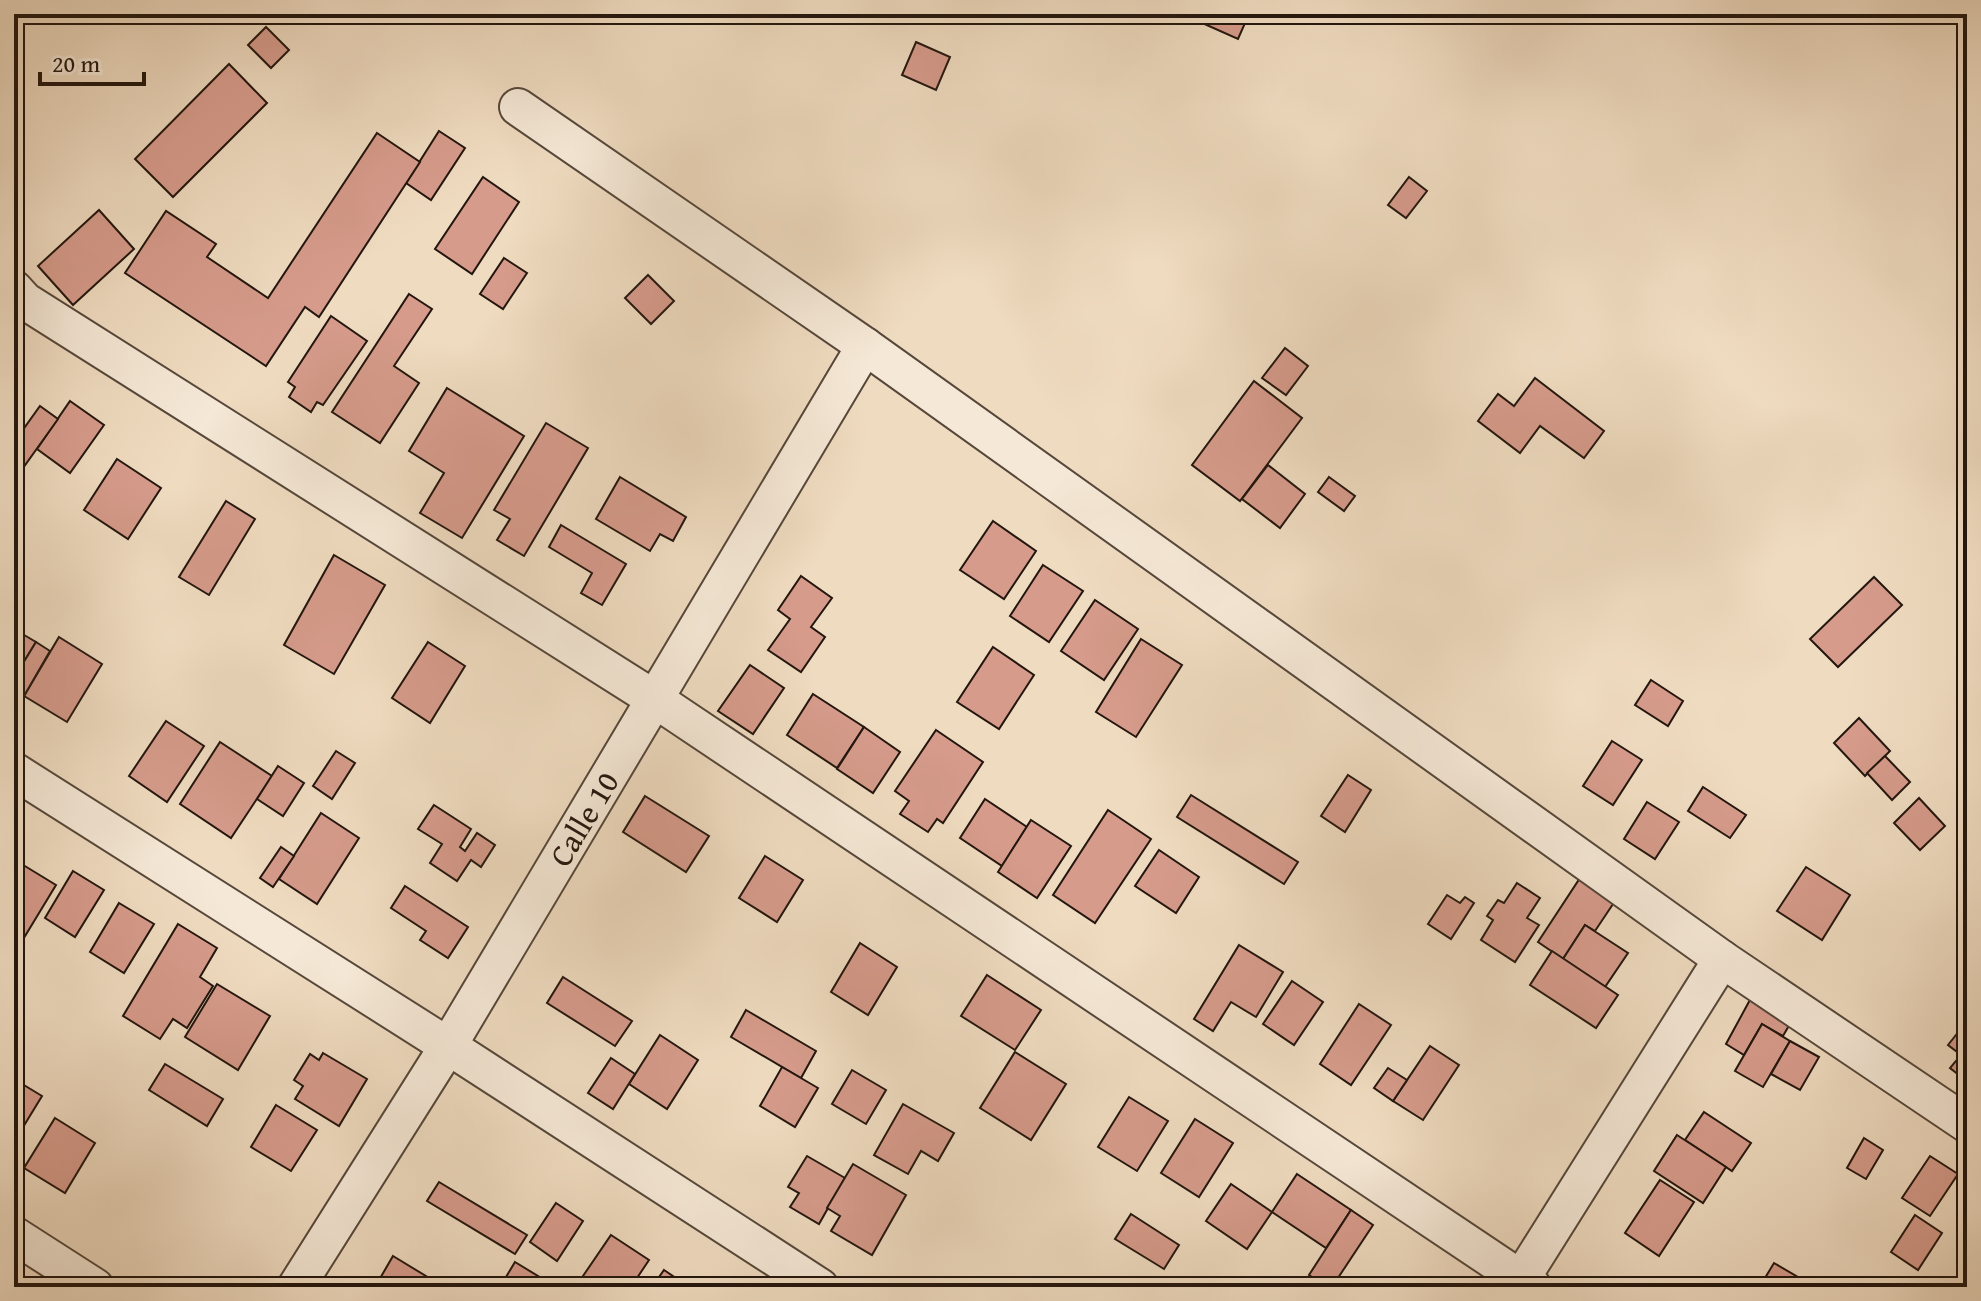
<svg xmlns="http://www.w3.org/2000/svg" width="1981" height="1301" font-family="'Gentium Book Plus',serif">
<rect width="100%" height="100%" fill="#efdbc0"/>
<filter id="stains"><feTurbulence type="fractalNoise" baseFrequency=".0025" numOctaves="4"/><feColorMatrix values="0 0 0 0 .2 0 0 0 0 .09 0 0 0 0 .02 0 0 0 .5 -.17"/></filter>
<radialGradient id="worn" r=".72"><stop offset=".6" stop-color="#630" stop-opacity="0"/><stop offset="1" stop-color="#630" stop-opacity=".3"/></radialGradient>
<g fill="#d69b8b" stroke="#23160e" stroke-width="2">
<path d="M1182 14H1249L1238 39Z"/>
<path d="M266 27 289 50 271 68 248 45Z"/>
<path d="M916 42 950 57 936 90 902 75Z"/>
<path d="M229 64 267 103 173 197 135 159Z"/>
<path d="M439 131 465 148 431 200 406 183Z"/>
<path d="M377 133 420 162 319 317 305 307 266 366 125 273 166 211 216 244 207 257 268 298Z"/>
<path d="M483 177 519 202 472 274 435 249Z"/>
<path d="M1409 177 1427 191 1406 218 1388 205Z"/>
<path d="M99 210 134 249 73 305 38 266Z"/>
<path d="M504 258 527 273 503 309 480 294Z"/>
<path d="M648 275 674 301 651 324 625 298Z"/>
<path d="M409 294 432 309 394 366 419 383 380 443 332 412Z"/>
<path d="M331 316 367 341 323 405 317 402 311 412 289 397 295 387 288 382Z"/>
<path d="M1285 348 1308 366 1286 395 1262 378Z"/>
<path d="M1535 378 1604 431 1584 458 1540 426 1520 453 1478 421 1498 394 1514 406Z"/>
<path d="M1254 381 1302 418 1240 501 1192 465Z"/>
<path d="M447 388 524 436 462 538 420 513 444 473 409 451Z"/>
<path d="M70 401 104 425 70 473 37 449Z"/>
<path d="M40 406 58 419 23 468 14 461V425L22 431Z"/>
<path d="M546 423 588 448 524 556 497 540 510 519 494 510Z"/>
<path d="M117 459 161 488 128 539 84 510Z"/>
<path d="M14 461 23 468 14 481Z"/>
<path d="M1268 465 1305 494 1280 528 1242 499Z"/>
<path d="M620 477 686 517 673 541 660 534 650 551 596 519Z"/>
<path d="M1329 477 1355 496 1344 511 1318 492Z"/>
<path d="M226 501 255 519 209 595 179 577Z"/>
<path d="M993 521 1036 551 1004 599 960 570Z"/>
<path d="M561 525 626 564 602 605 581 593 592 573 549 547Z"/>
<path d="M334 555 385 585 334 674 284 645Z"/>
<path d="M1043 565 1083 591 1049 642 1010 616Z"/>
<path d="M801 576 832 598 811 627 825 637 801 672 768 650 790 619 778 610Z"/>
<path d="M1874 577 1902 605 1838 667 1810 639Z"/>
<path d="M1095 600 1138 629 1104 680 1061 651Z"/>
<path d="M14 629 36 642 14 678Z"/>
<path d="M59 637 102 664 67 722 24 696Z"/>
<path d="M1141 639 1182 665 1136 737 1096 712Z"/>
<path d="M36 642 50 651 24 696 14 689V678Z"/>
<path d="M428 642 465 666 430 723 392 698Z"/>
<path d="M993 647 1034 675 999 729 957 702Z"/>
<path d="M750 665 784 688 753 734 718 711Z"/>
<path d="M1651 680 1683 701 1668 726 1635 705Z"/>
<path d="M813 694 864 727 837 768 787 735Z"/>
<path d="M1859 718 1890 751 1865 776 1834 743Z"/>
<path d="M166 721 204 746 167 802 129 776Z"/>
<path d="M864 727 900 752 873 793 837 769Z"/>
<path d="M936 730 983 762 943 823 937 819 928 832 900 814 909 801 895 791Z"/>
<path d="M1612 741 1642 760 1613 805 1583 786Z"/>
<path d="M220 742 272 776 231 838 180 804Z"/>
<path d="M336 751 355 763 332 799 313 786Z"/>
<path d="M1885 756 1910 782 1892 800 1867 773Z"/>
<path d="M278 766 304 783 283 816 257 799Z"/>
<path d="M1348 775 1371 790 1345 832 1321 816Z"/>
<path d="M1703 787 1746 815 1730 838 1688 811Z"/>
<path d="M1191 795 1298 862 1284 884 1177 817Z"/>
<path d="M645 796 709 836 686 872 623 832Z"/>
<path d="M1919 798 1945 826 1920 850 1894 823Z"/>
<path d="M985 799 1027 827 1002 866 960 838Z"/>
<path d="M1647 802 1679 822 1655 859 1624 839Z"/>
<path d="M434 805 471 829 460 847 465 851 477 833 495 845 481 867 471 860 457 881 430 863 442 844 418 829Z"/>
<path d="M1108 810 1151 839 1095 923 1053 895Z"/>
<path d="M321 813 359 838 317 904 279 879Z"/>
<path d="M1031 820 1071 846 1037 898 998 872Z"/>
<path d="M281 847 294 856 273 887 260 878Z"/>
<path d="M1159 850 1199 877 1176 913 1135 886Z"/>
<path d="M765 856 803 880 777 922 739 898Z"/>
<path d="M15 860 56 885 19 946 14 942Z"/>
<path d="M1806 867 1850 895 1822 940 1777 911Z"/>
<path d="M73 871 104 890 75 937 45 918Z"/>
<path d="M1580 878 1615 901 1595 931 1585 925 1563 959 1538 942Z"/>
<path d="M1517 883 1540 898 1527 918 1539 925 1515 962 1481 940 1493 920 1487 916 1498 900 1504 903Z"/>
<path d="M405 886 468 927 448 958 420 940 426 931 391 908Z"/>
<path d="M1447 895 1460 903 1465 897 1474 903 1451 939 1428 924Z"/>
<path d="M119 903 154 924 124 973 90 952Z"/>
<path d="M178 924 217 948 200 977 213 986 187 1028 173 1019 160 1039 123 1016Z"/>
<path d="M1585 925 1628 953 1605 987 1563 959Z"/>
<path d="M860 943 897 967 868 1015 831 992Z"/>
<path d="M1239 945 1283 972 1256 1017 1231 1002 1213 1031 1194 1019Z"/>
<path d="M1552 951 1618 995 1596 1028 1530 985Z"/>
<path d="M987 975 1041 1010 1015 1050 961 1016Z"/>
<path d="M563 977 632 1021 615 1046 547 1003Z"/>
<path d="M1292 981 1323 1002 1294 1045 1263 1024Z"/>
<path d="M217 984 270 1016 238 1070 185 1037Z"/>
<path d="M1751 998 1791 1022 1783 1036 1762 1024 1744 1055 1726 1044Z"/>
<path d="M1359 1004 1391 1025 1351 1085 1320 1064Z"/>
<path d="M746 1010 816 1051 801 1078 731 1037Z"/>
<path d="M1967 1021V1076L1964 1079 1950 1068 1961 1055 1948 1045Z"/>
<path d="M1762 1024 1790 1041 1763 1087 1735 1071Z"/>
<path d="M660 1035 698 1060 667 1109 629 1084Z"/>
<path d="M1790 1041 1819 1057 1800 1090 1771 1074Z"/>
<path d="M1430 1046 1459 1065 1423 1120 1393 1101Z"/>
<path d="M1015 1052 1066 1084 1031 1140 980 1108Z"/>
<path d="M323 1053 367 1079 339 1126 295 1099 303 1086 294 1080 310 1054 319 1060Z"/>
<path d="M611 1058 635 1074 613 1109 588 1093Z"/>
<path d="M165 1064 223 1099 207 1126 149 1090Z"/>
<path d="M782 1067 818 1088 795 1127 760 1106Z"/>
<path d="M1388 1068 1407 1080 1393 1101 1374 1088Z"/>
<path d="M852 1070 886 1090 866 1124 832 1104Z"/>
<path d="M14 1079 42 1096 14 1142Z"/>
<path d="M1129 1097 1168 1121 1137 1171 1098 1147Z"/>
<path d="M903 1104 954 1133 938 1161 921 1151 908 1174 874 1155Z"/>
<path d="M276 1105 317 1130 291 1171 251 1147Z"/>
<path d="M1704 1112 1751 1143 1732 1171 1685 1140Z"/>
<path d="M55 1118 95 1143 65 1193 24 1168Z"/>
<path d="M1195 1119 1233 1143 1199 1197 1161 1173Z"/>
<path d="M1677 1135 1726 1167 1703 1203 1654 1171Z"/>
<path d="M1864 1138 1883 1150 1866 1179 1847 1168Z"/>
<path d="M807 1156 845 1178 819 1224 790 1207 799 1193 788 1187Z"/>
<path d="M1930 1156 1958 1174 1930 1216 1902 1198Z"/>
<path d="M853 1164 906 1195 872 1255 831 1231 840 1216 827 1208Z"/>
<path d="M1297 1174 1351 1210 1326 1248 1272 1212Z"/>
<path d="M1660 1180 1694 1202 1659 1256 1625 1233Z"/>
<path d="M439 1182 527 1235 515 1254 427 1201Z"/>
<path d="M1231 1184 1272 1212 1247 1249 1206 1221Z"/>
<path d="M556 1203 583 1221 557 1261 530 1242Z"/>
<path d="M1351 1210 1373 1225 1332 1287H1327L1309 1275Z"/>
<path d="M1131 1214 1179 1245 1164 1269 1115 1239Z"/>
<path d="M1915 1215 1942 1233 1918 1270 1891 1252Z"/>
<path d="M611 1235 649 1260 631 1287H599L583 1276Z"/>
<path d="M393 1256 444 1287H375Z"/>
<path d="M515 1262 556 1287H500Z"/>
<path d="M1774 1263 1815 1287H1769L1762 1283Z"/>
<path d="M664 1270 689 1287H652Z"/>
</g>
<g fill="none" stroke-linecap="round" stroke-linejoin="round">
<g stroke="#56473a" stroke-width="40">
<g id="minor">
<path d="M518 107 865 346 1722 959 1967 1124"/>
<path d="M14 289 25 301 656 700 1533 1287"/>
<path d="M14 771 448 1046 820 1287"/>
<path d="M14 1235 95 1287"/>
<path d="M296 1287 448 1046 865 346"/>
<path d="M1516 1287 1722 959"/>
</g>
</g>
<use href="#minor" stroke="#f5e8d6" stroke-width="36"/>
</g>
<g text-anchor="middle" stroke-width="6" stroke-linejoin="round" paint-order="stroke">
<g font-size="32" fill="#23160e" stroke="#f5e8d6">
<text transform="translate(584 819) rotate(-59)" y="11">Calle 10</text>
</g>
</g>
<rect width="1981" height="1301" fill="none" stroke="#efdbc0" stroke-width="48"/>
<rect x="16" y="16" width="1949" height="1269" fill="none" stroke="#23160e" stroke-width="4"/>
<rect x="24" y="24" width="1933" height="1253" fill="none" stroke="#23160e" stroke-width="2"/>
<path d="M40 72v12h104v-12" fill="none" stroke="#23160e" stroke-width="4"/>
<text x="52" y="72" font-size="24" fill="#23160e" stroke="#f5e8d6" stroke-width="6" paint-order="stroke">20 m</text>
<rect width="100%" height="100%" filter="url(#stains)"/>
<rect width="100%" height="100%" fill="url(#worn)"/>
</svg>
